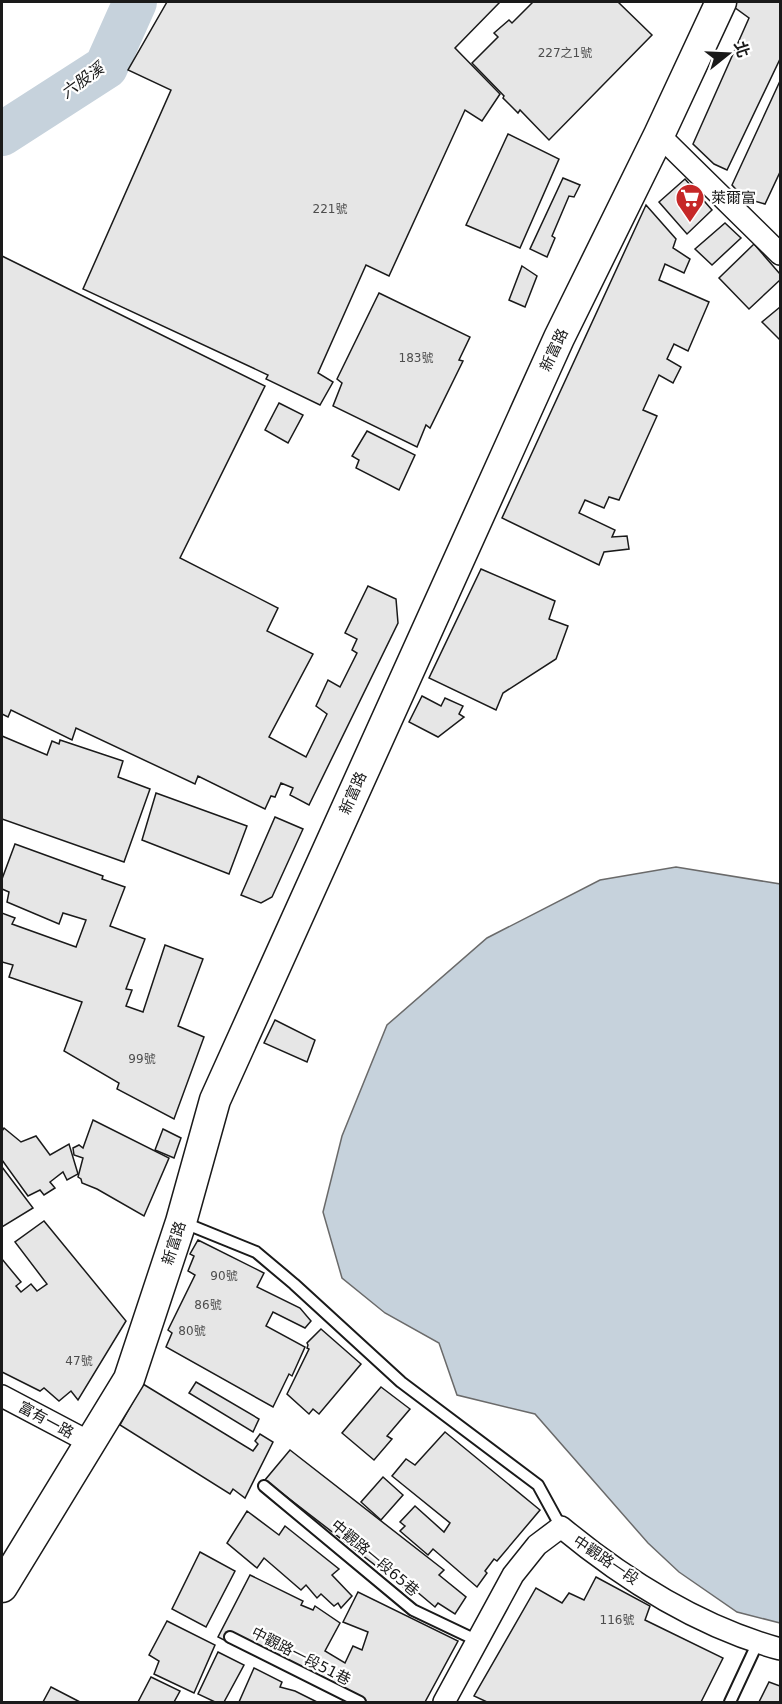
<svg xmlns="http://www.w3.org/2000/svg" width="782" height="1704" font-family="'DejaVu Sans','Noto Sans TC',sans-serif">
<rect width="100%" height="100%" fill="#fff"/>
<path fill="#c6d2dc" stroke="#6a6a6a" stroke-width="1.5" d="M676 867 780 884V1623L737 1612 679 1572 648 1543 535 1414 457 1395 439 1343 385 1313 342 1278 323 1212 342 1136 387 1025 487 938 600 880Z"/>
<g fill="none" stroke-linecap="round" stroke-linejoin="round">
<path stroke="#c6d2dc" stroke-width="44" d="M2 134 106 67 135 2"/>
</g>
<g fill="#e6e6e6" stroke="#1a1a1a" stroke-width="1.5">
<path d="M167 2H500L455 48 500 94 482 121 465 110 389 276 366 265 318 373 333 382 320 405 266 379 268 375 83 289 171 90 128 70Z"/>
<path d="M533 2H618L652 35 549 140 520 110 518 113 503 98 504 96 472 63 498 37 494 33 509 20 512 23Z"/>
<path d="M737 2H780V59L727 170 714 164 693 144 749 18 734 7Z"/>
<path d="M780 81V172L765 204 744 198 732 185Z"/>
<path d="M508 134 559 159 520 248 466 225Z"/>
<path d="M563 178 580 185 574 197 569 196 552 236 555 238 547 257 530 249Z"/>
<path d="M685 179 712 210 687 234 659 202Z"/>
<path d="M646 205 676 239 673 248 690 259 684 273 665 264 659 280 709 302 688 351 674 344 667 359 681 367 673 383 659 375 643 410 657 416 619 500 609 497 604 508 585 500 579 513 615 530 612 537 627 536 629 549 604 552 599 565 502 518Z"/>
<path d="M725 223 741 238 712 265 695 249Z"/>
<path d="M754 244 780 274V280L749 309 719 278Z"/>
<path d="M2 256 265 386 180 558 278 608 267 631 313 654 269 737 306 757 327 714 316 706 328 680 340 687 357 653 352 650 357 639 345 633 368 586 396 599 398 623 309 805 290 795 293 788 281 783 275 797 271 796 265 809 198 776 195 784 76 728 72 740 11 710 8 717 2 714Z"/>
<path d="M522 266 537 276 525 307 509 300Z"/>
<path d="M379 293 470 337 459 360 463 361 430 428 426 425 417 447 333 406 342 383 337 379Z"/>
<path d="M780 307V340L762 322Z"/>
<path d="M279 403 303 415 288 443 265 430Z"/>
<path d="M367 431 415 455 399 490 356 468 359 460 352 456Z"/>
<path d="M481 569 555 601 549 619 568 626 556 659 503 693 496 710 429 678Z"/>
<path d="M422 696 441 706 445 698 463 706 459 714 464 717 438 737 409 722Z"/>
<path d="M2 736 47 755 52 741 59 744 60 740 123 761 118 777 150 789 124 862 2 819Z"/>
<path d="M156 793 247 826 229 874 142 840Z"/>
<path d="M275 817 303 829 272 897 261 903 241 895Z"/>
<path d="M15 844 103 876 102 879 125 887 110 926 145 939 126 989 132 990 126 1006 143 1012 165 945 203 959 178 1026 204 1037 174 1119 117 1089 119 1083 64 1051 82 1002 9 977 13 965 2 962V913L15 918 12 924 76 947 86 920 63 913 59 924 7 902 9 892 2 889V879Z"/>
<path d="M275 1020 315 1040 307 1062 264 1043Z"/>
<path d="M93 1120 169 1158 144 1216 97 1189 82 1183 81 1179 78 1177 83 1158 74 1155 73 1148 79 1145 83 1148Z"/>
<path d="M4 1128 21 1142 36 1136 50 1155 69 1144 78 1174 67 1180 63 1172 50 1182 55 1188 44 1195 40 1190 28 1196 2 1160V1131Z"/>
<path d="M163 1129 181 1138 174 1158 155 1150Z"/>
<path d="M2 1167 33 1208 2 1227Z"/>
<path d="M44 1221 126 1321 78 1400 71 1391 59 1401 44 1388 40 1391 2 1372V1259L21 1282 16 1286 21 1292 31 1284 37 1291 47 1284 15 1242Z"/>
<path d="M198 1240 264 1273 257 1287 300 1308 311 1321 305 1328 273 1312 266 1326 305 1347 292 1376 289 1374 273 1407 166 1347 172 1333 168 1330 195 1275 188 1271 194 1256 190 1254Z"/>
<path d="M321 1329 361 1364 319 1414 313 1409 309 1414 287 1394 309 1349 307 1348 308 1345 307 1343Z"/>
<path d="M196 1382 259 1419 253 1432 189 1393Z"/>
<path d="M143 1384 253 1451 258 1444 255 1441 260 1434 273 1442 245 1498 233 1489 230 1494 120 1425Z"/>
<path d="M381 1387 410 1409 387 1436 392 1439 374 1460 342 1433Z"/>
<path d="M445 1432 540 1510 497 1561 494 1559 485 1571 487 1573 477 1587 433 1549 428 1555 400 1531 405 1526 400 1522 415 1506 444 1532 450 1523 392 1476 406 1459 415 1465Z"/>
<path d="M290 1450 444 1570 439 1575 466 1597 455 1614 438 1603 435 1607 410 1586 406 1589 265 1480Z"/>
<path d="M383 1477 403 1495 381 1520 361 1502Z"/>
<path d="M247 1511 279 1535 285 1526 339 1569 332 1575 352 1596 341 1608 338 1603 334 1606 321 1594 317 1598 306 1585 301 1590 264 1558 257 1568 227 1543Z"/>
<path d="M200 1552 235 1571 206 1627 172 1609Z"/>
<path d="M250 1575 303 1601 301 1605 313 1610 315 1606 340 1623 325 1651 345 1663 353 1646 362 1650 368 1632 343 1622 358 1592 458 1641 425 1702H347L218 1637Z"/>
<path d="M596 1577 650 1606 645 1620 723 1658 701 1702H487L474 1696 536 1588 562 1603 569 1593 584 1600Z"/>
<path d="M167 1621 215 1645 194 1693 154 1674 159 1661 149 1655Z"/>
<path d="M218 1652 244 1665 224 1702H215L198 1694Z"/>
<path d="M254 1668 282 1682 280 1687 295 1691 317 1702H239Z"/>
<path d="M151 1677 180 1691 174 1702H138Z"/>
<path d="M769 1682 780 1686V1702H759Z"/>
<path d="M51 1687 80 1702H43Z"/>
</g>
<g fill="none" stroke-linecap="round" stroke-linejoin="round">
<g stroke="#1a1a1a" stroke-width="14">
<g id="lane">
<path d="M182 1222 256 1252 294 1284 401 1382 538 1485 561 1527"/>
<path d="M264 1486 413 1610 476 1640"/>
<path d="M230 1637 360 1702"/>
<path d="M730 1702 758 1642"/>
</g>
</g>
<g stroke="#1a1a1a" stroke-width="24">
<g id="street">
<path d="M659 135 780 254"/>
<path d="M2 1396 91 1443"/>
<path d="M444 1702 513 1575 537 1545 561 1527C625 1580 700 1627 780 1649"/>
</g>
</g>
<g stroke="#1a1a1a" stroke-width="33">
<path id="secondary" d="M2 1587 129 1379 181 1222 215 1100 559 338 659 135 721 2"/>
</g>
<use href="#lane" stroke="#fff" stroke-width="10"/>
<use href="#street" stroke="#fff" stroke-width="21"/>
<use href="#secondary" stroke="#fff" stroke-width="30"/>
</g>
<defs>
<g id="supermarket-pin" transform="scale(1.5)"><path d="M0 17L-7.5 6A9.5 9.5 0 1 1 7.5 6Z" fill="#c62828" stroke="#fff"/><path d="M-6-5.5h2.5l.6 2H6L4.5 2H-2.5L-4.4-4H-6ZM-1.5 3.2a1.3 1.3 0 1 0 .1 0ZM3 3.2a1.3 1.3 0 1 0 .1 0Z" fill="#fff"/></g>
</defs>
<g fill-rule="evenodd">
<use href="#supermarket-pin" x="690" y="198"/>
</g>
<g text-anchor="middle" stroke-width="4.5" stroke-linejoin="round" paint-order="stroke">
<g font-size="12" fill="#4d4d4d">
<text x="565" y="57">227之1號</text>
<text x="330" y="213">221號</text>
<text x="416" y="362">183號</text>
<text x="142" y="1063">99號</text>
<text x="224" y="1280">90號</text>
<text x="208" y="1309">86號</text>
<text x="192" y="1335">80號</text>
<text x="79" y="1365">47號</text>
<text x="617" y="1624">116號</text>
</g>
<g font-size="15" fill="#1a1a1a" stroke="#fff" text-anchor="start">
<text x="711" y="203">萊爾富</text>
</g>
<g font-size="15" fill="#1a1a1a" stroke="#fff">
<text transform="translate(554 350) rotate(-65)" y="5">新富路</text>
<text transform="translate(353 793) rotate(-66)" y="5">新富路</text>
<text transform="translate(174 1243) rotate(-72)" y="5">新富路</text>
<text transform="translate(46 1420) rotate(28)" y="5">富有一路</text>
<text transform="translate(375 1558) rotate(40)" y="5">中觀路一段65巷</text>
<text transform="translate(606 1560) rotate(34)" y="5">中觀路一段</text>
<text transform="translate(301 1656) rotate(27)" y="5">中觀路一段51巷</text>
</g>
<g font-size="16" font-style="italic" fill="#1a1a1a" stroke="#fff">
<text transform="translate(82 80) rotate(-36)" y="6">六股溪</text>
</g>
</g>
<rect width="782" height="1704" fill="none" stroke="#1a1a1a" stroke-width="6"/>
<g transform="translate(728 54) rotate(72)" stroke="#ffffff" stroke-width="4.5" paint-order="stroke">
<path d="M0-4.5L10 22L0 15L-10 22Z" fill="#1a1a1a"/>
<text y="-9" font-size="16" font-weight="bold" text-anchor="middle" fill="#1a1a1a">北</text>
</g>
</svg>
